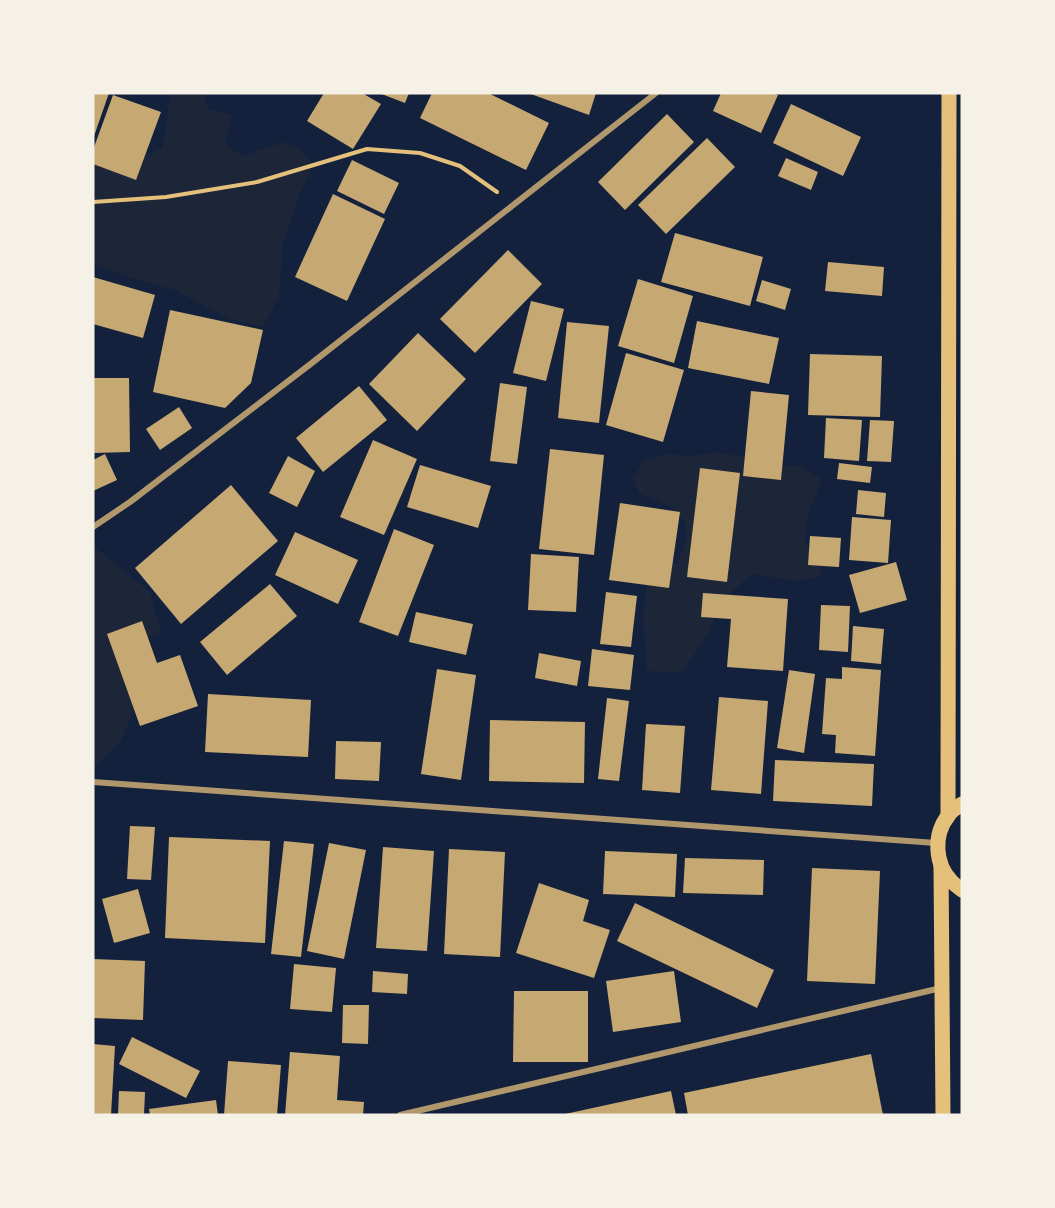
<svg xmlns="http://www.w3.org/2000/svg" width="1055" height="1208" font-family="Quicksand,sans-serif">
<rect width="100%" height="100%" fill="#14213d"/>
<g fill="#1d2539">
<path d="M171 93H203L208 109 232 115 225 144 242 156 284 142 300 149 314 165 299 196 283 244 279 297 263 327 229 319 175 290 131 278 93 263V161L125 164 162 148Z"/>
<path d="M717 452 750 458 771 465 799 466 822 479 807 518 805 542 823 575 800 581 751 574 722 602 708 634 682 672 647 671 643 617 648 571 678 563 686 539 685 522 671 507 639 493 633 479 642 462 667 454 691 456Z"/>
<path d="M93 546 150 592 161 633 124 647 140 691 122 739 93 769Z"/>
</g>
<g fill="#c6a872">
<path d="M93 93H109L93 139Z"/>
<path d="M324 93H362L381 104 353 149 307 121Z"/>
<path d="M379 93H409L405 103Z"/>
<path d="M432 93H488L549 123 526 170 420 118Z"/>
<path d="M528 93H596L589 115Z"/>
<path d="M721 93H773L778 95 761 133 713 111Z"/>
<path d="M113 95 161 112 136 180 93 164V150Z"/>
<path d="M791 104 861 137 843 176 773 143Z"/>
<path d="M667 114 694 142 625 210 598 182Z"/>
<path d="M707 138 735 167 666 234 638 205Z"/>
<path d="M786 158 818 172 811 190 778 176Z"/>
<path d="M352 160 399 183 384 214 337 191Z"/>
<path d="M333 194 385 219 347 301 295 277Z"/>
<path d="M675 233 763 257 750 306 661 282Z"/>
<path d="M508 250 542 284 475 353 440 319Z"/>
<path d="M828 262 884 267 882 296 825 291Z"/>
<path d="M93 277 155 295 143 338 93 324Z"/>
<path d="M638 279 693 296 674 363 618 346Z"/>
<path d="M762 280 791 289 785 310 756 301Z"/>
<path d="M531 301 564 309 546 381 513 373Z"/>
<path d="M170 310 263 330 251 383 225 408 153 392Z"/>
<path d="M697 321 779 338 769 384 688 368Z"/>
<path d="M567 322 609 326 599 423 558 418Z"/>
<path d="M418 333 466 379 417 431 369 384Z"/>
<path d="M626 353 684 370 663 442 606 425Z"/>
<path d="M810 354 882 356 880 417 808 415Z"/>
<path d="M93 378H129L130 452 93 453Z"/>
<path d="M500 383 527 387 517 464 490 461Z"/>
<path d="M359 386 387 420 323 472 296 438Z"/>
<path d="M751 391 789 395 781 480 743 476Z"/>
<path d="M179 407 192 428 160 450 146 429Z"/>
<path d="M826 418 862 420 859 461 824 458Z"/>
<path d="M870 420 894 421 891 462 867 461Z"/>
<path d="M373 440 417 459 384 535 340 517Z"/>
<path d="M550 449 604 455 594 555 539 549Z"/>
<path d="M105 454 117 480 93 491V460Z"/>
<path d="M288 456 315 471 297 507 269 493Z"/>
<path d="M839 463 872 467 870 483 837 479Z"/>
<path d="M420 465 491 486 478 528 407 507Z"/>
<path d="M700 468 740 473 727 582 687 577Z"/>
<path d="M231 485 278 541 181 624 135 568Z"/>
<path d="M858 490 886 493 884 517 856 514Z"/>
<path d="M620 503 680 512 669 588 609 580Z"/>
<path d="M852 517 891 520 888 563 849 560Z"/>
<path d="M394 529 434 545 398 636 359 622Z"/>
<path d="M295 532 358 560 338 604 275 575Z"/>
<path d="M810 536 841 538 839 567 808 565Z"/>
<path d="M531 554 579 557 576 612 528 610Z"/>
<path d="M896 562 907 600 860 613 849 575Z"/>
<path d="M270 584 297 616 227 675 200 642Z"/>
<path d="M606 592 637 596 631 647 600 644Z"/>
<path d="M703 593 788 599 783 671 727 667 731 619 701 617Z"/>
<path d="M821 605 850 606 848 652 819 650Z"/>
<path d="M416 612 473 624 466 655 409 642Z"/>
<path d="M142 621 157 663 180 655 198 706 140 726 107 634Z"/>
<path d="M853 626 884 629 881 664 851 661Z"/>
<path d="M592 649 634 655 630 690 588 686Z"/>
<path d="M539 653 581 661 577 686 535 678Z"/>
<path d="M842 667 881 670 875 756 835 753 836 735 822 734 826 678 842 679Z"/>
<path d="M437 669 476 675 461 780 421 774Z"/>
<path d="M789 670 815 674 804 753 777 748Z"/>
<path d="M208 694 311 700 308 757 205 752Z"/>
<path d="M719 697 768 701 761 794 711 790Z"/>
<path d="M607 698 629 701 619 781 598 779Z"/>
<path d="M490 720 585 722 584 783 489 781Z"/>
<path d="M646 724 685 726 680 793 642 790Z"/>
<path d="M336 741 381 742 379 781 335 779Z"/>
<path d="M775 760 874 764 872 806 773 801Z"/>
<path d="M130 826 155 827 151 880 127 879Z"/>
<path d="M169 837 270 841 265 943 165 938Z"/>
<path d="M284 841 314 844 301 957 271 954Z"/>
<path d="M329 843 366 850 344 959 307 951Z"/>
<path d="M383 847 434 851 427 951 376 948Z"/>
<path d="M449 849 505 852 500 957 444 954Z"/>
<path d="M605 851 677 854 675 897 603 894Z"/>
<path d="M685 858 764 860 763 895 683 893Z"/>
<path d="M812 868 880 871 875 984 807 981Z"/>
<path d="M539 883 589 900 583 921 610 930 594 978 516 953Z"/>
<path d="M138 889 150 933 114 943 102 899Z"/>
<path d="M635 903 774 970 757 1008 617 941Z"/>
<path d="M93 959 145 961 143 1020 93 1018Z"/>
<path d="M294 964 336 968 332 1012 290 1009Z"/>
<path d="M373 971 408 974 407 994 372 992Z"/>
<path d="M674 971 681 1022 613 1032 606 981Z"/>
<path d="M514 991H588V1062H513Z"/>
<path d="M343 1005H369L368 1044 342 1043Z"/>
<path d="M132 1037 200 1071 186 1098 119 1064Z"/>
<path d="M93 1044 115 1046 111 1115H93Z"/>
<path d="M290 1052 340 1056 337 1100 364 1102 363 1115H285Z"/>
<path d="M871 1054 883 1115H688L684 1093Z"/>
<path d="M228 1061 281 1065 277 1115H224Z"/>
<path d="M119 1091 145 1092 144 1115H118Z"/>
<path d="M671 1091 676 1115H565V1114Z"/>
<path d="M216 1100 218 1115H150L149 1109Z"/>
</g>
<g fill="none" stroke-linecap="round" stroke-linejoin="round">
<path stroke="#e5c07b" stroke-width="4" d="M93 202 166 197 257 182 367 149 420 153 460 166 497 192"/>
<g stroke="#b1986c" stroke-width="6">
<path d="M93 527 130 502 308 366 656 93"/>
<path d="M93 782 936 843"/>
<path d="M400 1115 941 988"/>
</g>
<g stroke="#e5c07b" stroke-width="15">
<path d="M962 804C957 807 951 811 948 816 933 835 935 864 951 881 954 884 958 887 962 890"/>
<path d="M948 816 949 93"/>
<path d="M941 866 943 1115"/>
</g>
</g>
<rect width="1055" height="1208" fill="none" stroke="#f6f1e7" stroke-width="189"/>
</svg>
